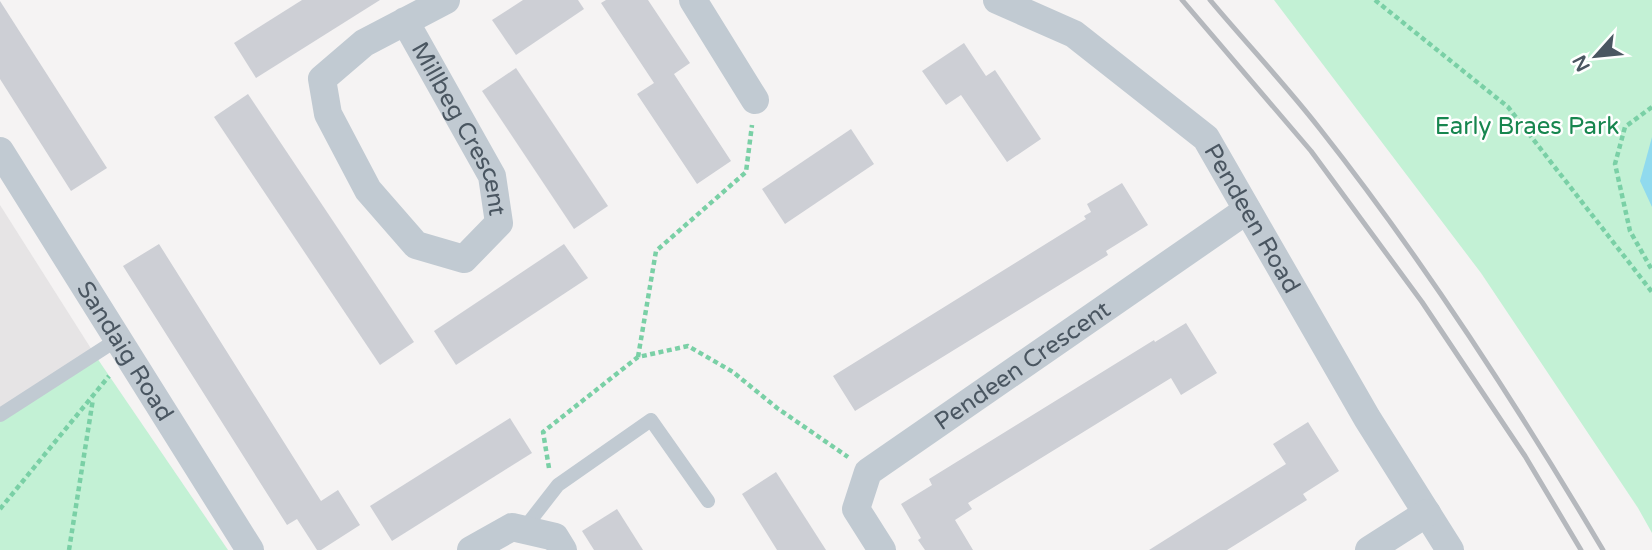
<svg xmlns="http://www.w3.org/2000/svg" width="1652" height="550" font-family="'Varela Round',sans-serif">
<rect width="100%" height="100%" fill="#f5f3f3"/>
<path fill="#e6e4e5" d="M0 205 97 358 0 421Z"/>
<g fill="#c3f1d5">
<path d="M1274 0H1652V533L1638 508 1481 273Z"/>
<path d="M97 358 228 550H0V422Z"/>
</g>
<path fill="#90daee" d="M1652 137V207L1640 181Z"/>
<g fill="#cdcfd5">
<path d="M302 0H380L256 78 234 43Z"/>
<path d="M523 0H578L584 9 516 55 492 20Z"/>
<path d="M606 0H648L690 63 674 74 731 161 697 184 637 94 654 83 601 3Z"/>
<path d="M0 1 107 168 71 191 0 79Z"/>
<path d="M964 43 986 76 995 70 1041 139 1007 162 961 95 946 105 922 71Z"/>
<path d="M516 68 608 206 574 229 482 91Z"/>
<path d="M248 94 414 342 380 365 214 117Z"/>
<path d="M851 129 874 164 785 224 762 189Z"/>
<path d="M1122 183 1148 225 1106 251 1108 255 855 411 833 376 1086 219 1084 216 1091 212 1087 204Z"/>
<path d="M159 244 321 501 338 490 360 525 321 550H317L297 519 287 525 123 266Z"/>
<path d="M564 244 588 278 456 365 434 331Z"/>
<path d="M1186 323 1217 373 1181 395 1171 378 968 503 972 509 955 520 973 550H925L918 540 921 538 901 504 932 485 929 479 1154 340 1155 342Z"/>
<path d="M510 418 532 453 392 541 370 506Z"/>
<path d="M1308 422 1339 471 1303 494 1307 500 1227 550H1149L1286 464 1273 444Z"/>
<path d="M776 472 826 550H777L742 494Z"/>
<path d="M617 509 643 550H594L582 531Z"/>
</g>
<g fill="none" stroke-linecap="round" stroke-linejoin="round">
<g stroke="#7ad0a6" stroke-width="4.5" stroke-dasharray="5 3.5" stroke-linecap="butt">
<path d="M1375 0 1508 107 1652 292"/>
<path d="M1652 107 1625 127 1615 164 1630 231 1652 270"/>
<path d="M638 357 656 251 746 172 752 125"/>
<path d="M549 468 543 432 638 357 688 346 733 372 777 408 848 457"/>
<path d="M0 509 109 376"/>
<path d="M69 550 93 399"/>
</g>
<g stroke="#c1cad2" stroke-width="14">
<path d="M0 415 118 339"/>
<path d="M523 530 558 485 651 420 708 501"/>
</g>
<g stroke="#c1cad2" stroke-width="28">
<path d="M693 0 755 100"/>
<path id="s1" d="M997 0 1074 34 1206 138 1367 418 1450 550"/>
<path id="s2" d="M405 21 492 176 499 223 464 259 416 245 368 190 328 114 322 79 364 43 446 0"/>
<path id="s3" d="M0 151 250 550"/>
<path d="M471 550 512 527 555 537 563 550"/>
<path id="s4" d="M882 550 856 509 868 472 1247 210"/>
<path d="M1369 550 1427 513"/>
</g>
<g stroke="#b5b8bd" stroke-width="5">
<path d="M1182 0 1311 151 1422 302 1525 456 1581 550"/>
<path d="M1210 0C1246 43 1285 84 1320 129 1425 262 1517 405 1603 550"/>
</g>
</g>
<g text-anchor="middle" stroke-width="5" stroke-linejoin="round" paint-order="stroke">
<g font-size="24" fill="#17864f" stroke="#fff">
<text x="1527" y="134">Early Braes Park</text>
</g>
<g font-size="24" fill="#4a5661" stroke="#fff">
<text dy="8" stroke="none"><textPath href="#s2" startOffset="122">Millbeg Crescent</textPath></text>
<text dy="8" stroke="none"><textPath href="#s1" startOffset="345">Pendeen Road</textPath></text>
<text dy="8" stroke="none"><textPath href="#s3" startOffset="236">Sandaig Road</textPath></text>
<text dy="8" stroke="none"><textPath href="#s4" startOffset="275">Pendeen Crescent</textPath></text>
</g>
</g>
<g transform="translate(1596 56) rotate(243)" stroke="#ffffff" stroke-width="5" paint-order="stroke">
<path d="M0-5L12 26L0 18L-12 26Z" fill="#4a5661"/>
<text y="-10" font-size="19" font-weight="bold" text-anchor="middle" fill="#4a5661">N</text>
</g>
</svg>
